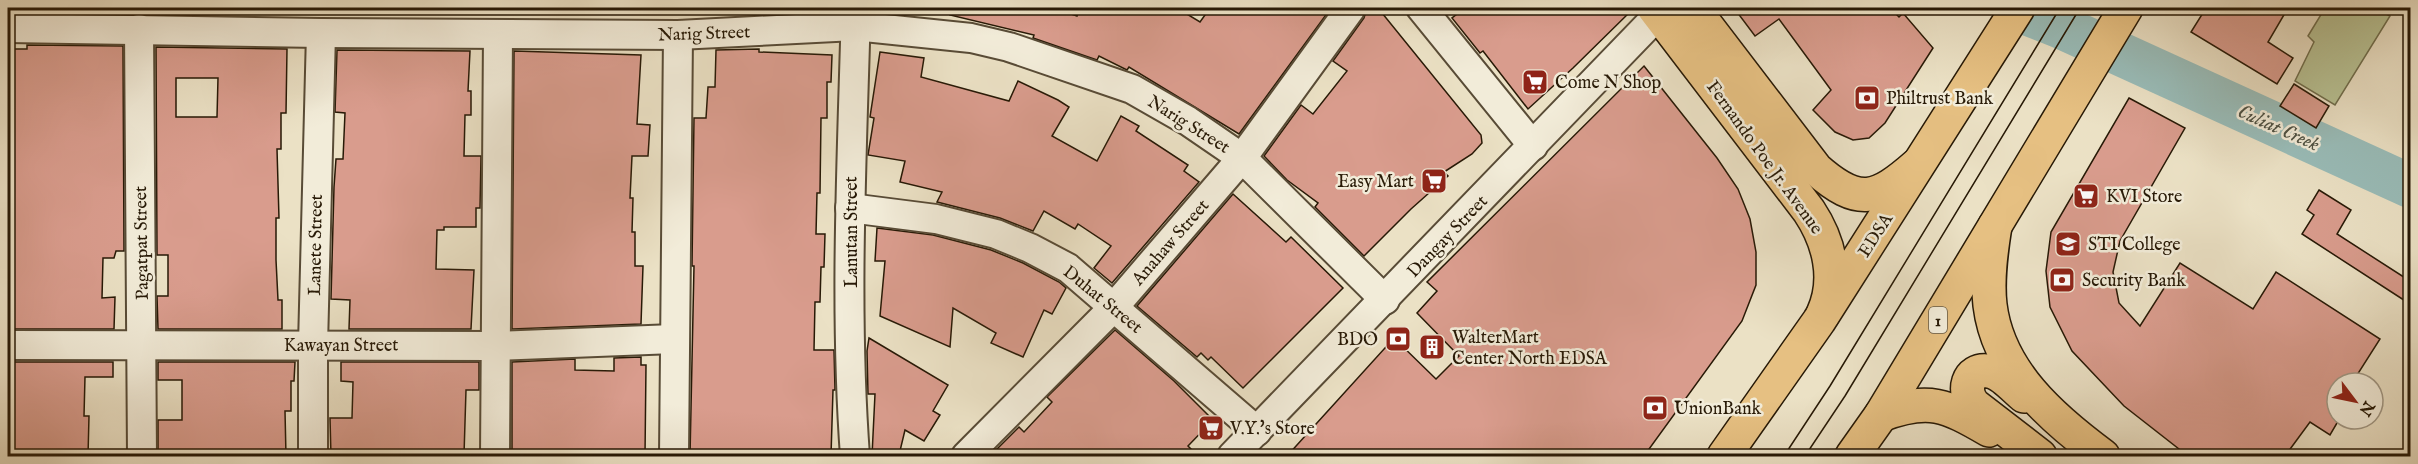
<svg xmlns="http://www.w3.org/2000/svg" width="2418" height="464" font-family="'IM FELL English',serif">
<rect width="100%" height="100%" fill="#ebe1c5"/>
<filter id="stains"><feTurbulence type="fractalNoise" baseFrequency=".00333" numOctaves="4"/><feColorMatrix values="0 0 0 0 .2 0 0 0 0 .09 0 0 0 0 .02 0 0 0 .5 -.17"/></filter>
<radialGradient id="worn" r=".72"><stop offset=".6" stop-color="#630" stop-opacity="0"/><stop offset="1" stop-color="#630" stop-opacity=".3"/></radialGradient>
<path fill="#b8c294" stroke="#706e4d" stroke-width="1.5" d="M2325 8H2375L2390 16 2335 105 2295 81 2314 42 2308 36Z"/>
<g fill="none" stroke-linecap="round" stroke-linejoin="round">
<path stroke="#99bcb8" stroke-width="44" d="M2013 8 2059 26 2410 186"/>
</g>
<g fill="#d99c8d" stroke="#271906" stroke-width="1.5" fill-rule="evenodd">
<path d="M29 8H186V14L29 12Z"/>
<path d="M951 8H1054L1077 16 1080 8H1177L1200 22 1210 8H1331L1239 134 1129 67 1127 70 1099 56 1097 60 1033 38 1034 35 950 15Z"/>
<path d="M1367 8H1378L1481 135 1482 143 1472 154 1444 172 1448 176 1411 209 1364 256 1315 207 1318 203 1287 180 1264 156 1301 105 1313 114 1347 71 1333 61 1364 18Z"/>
<path d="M1465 8H1634L1573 68 1528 109 1483 51 1480 53 1452 18Z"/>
<path d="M1734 8H1890L1899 17 1903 13 1933 48 1885 123 1869 138 1853 140 1835 132 1813 110 1831 90 1779 19 1755 36Z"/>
<path d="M2206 8H2288L2268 42 2293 58 2277 84 2191 32Z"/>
<path d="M27 45 123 46 124 251H116L114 258H103L102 298 115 297 114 329H8V146L10 108H8V49H27Z"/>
<path d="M156 47 287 49 286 113H281V149H277L279 218H276V260L278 300H282V329H158L157 296H168V255H157ZM176 78H218L217 117H176Z"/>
<path d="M759 49V52L832 55 831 82H827V118H821L820 193H817L816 234H825L824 267H821L820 302H815L814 350H834L835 390H833L831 456H690L694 266H692L694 118H706L708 87H715L716 50Z"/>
<path d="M337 50 470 51 468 91H471V115H465L464 156H481L480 208H476V227H444V230H437L436 269 474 270 471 329H349L350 300 331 299 334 187 336 159H343L345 113 335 112Z"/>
<path d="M514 51 641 55 637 124 650 125 648 156H632L630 198H633L632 232H635V266H643L641 324 512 329Z"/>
<path d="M880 52 924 58 921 77 1009 101 1018 81 1058 100 1069 107 1052 136 1097 161 1121 116 1139 126 1136 131 1188 165 1184 171 1199 182 1112 283 1094 268 1111 246 1078 224 1075 229 1044 211 1033 231 1000 218 937 202 942 192 900 182 905 161 868 155 874 118 870 117Z"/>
<path d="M1644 66 1717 158 1738 189 1750 219 1756 252V285L1742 321 1644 456H1287L1394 338 1436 379 1459 356 1417 313 1437 291 1427 282Z"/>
<path d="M2294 84 2329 106 2316 128 2280 106Z"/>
<path d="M2129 98 2185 128 2120 241 2113 272 2119 303 2140 326 2180 263 2253 309 2276 272 2380 339 2352 383H2337V423L2330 435 2310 422 2285 456H2188L2124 406 2072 351 2050 307 2046 271 2051 232Z"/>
<path d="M2319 190 2351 210 2337 234 2410 281V304L2302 234 2314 215 2307 210Z"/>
<path d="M1233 194 1286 242 1291 237 1343 288 1243 388 1211 357 1208 360 1201 353 1197 357 1137 306Z"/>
<path d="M877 228 933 235 991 250 1023 263 1059 282 1066 288 1052 314 1044 310 1023 357 991 343 996 333 953 308 950 347 880 316 885 261H875Z"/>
<path d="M1115 330 1174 381 1213 420 1188 446 1198 456H990L1019 427 1024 432 1052 402 1047 397Z"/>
<path d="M869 338 948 385 933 411 940 415 924 441 905 430 900 451 896 456H872L875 394H868L867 351Z"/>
<path d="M641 357V365H646L645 456H512V362L575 359V370L614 371V358Z"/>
<path d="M8 362H113V377H85L84 416H89L88 456H8Z"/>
<path d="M158 362H295L294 381H291V411H285L286 456H158V420H182V380H158Z"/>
<path d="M341 362H479V390H466L464 455 401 453V456H331L330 418H352L353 382 341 381Z"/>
</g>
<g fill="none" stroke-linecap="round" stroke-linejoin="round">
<g stroke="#584b36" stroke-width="32">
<g id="minor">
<path d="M1421 8 1533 146"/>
<path d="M8 28 321 33 678 35 855 26 971 38 1009 47 1132 89 1188 121 1242 158 1385 300"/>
<path d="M139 29 142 456"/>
<path d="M850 208 936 219 996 234 1030 248 1068 268 1257 431"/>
<path d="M8 345 496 346 674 339"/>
<path d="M313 456V345L321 33"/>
<path d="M495 456 498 34"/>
<path d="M674 456 678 35"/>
<path d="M855 456C844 307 852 157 856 8"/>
<path d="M966 456 1114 307 1242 158 1351 8"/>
<path d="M1232 456 1659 14"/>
</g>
</g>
<g stroke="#271906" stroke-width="36">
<g id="major">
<path d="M1654 8 1809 211C1829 241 1839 279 1823 314"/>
<path d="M1693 8 1816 169C1859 207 1877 200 1917 165"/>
<path d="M1995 226C1991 251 1987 279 1990 305 1998 372 2053 419 2103 456"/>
<path d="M2024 396C2014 388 2001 372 1988 371 1967 368 1962 392 1974 405L2040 456"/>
<path d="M1881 415C1929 397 1946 405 1989 430"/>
</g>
</g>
<g stroke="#271906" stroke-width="36">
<g id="highway">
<path d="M1724 456 1819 321 2018 8"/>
<path d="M1852 456 1881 415 2126 8"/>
</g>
</g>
<use href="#minor" stroke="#f2ecd9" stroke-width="28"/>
<use href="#major" stroke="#e6c082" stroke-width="33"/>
<use href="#highway" stroke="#e6c082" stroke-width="33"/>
<g stroke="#271906" stroke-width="1.5">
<path d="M1784 456 1830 386 2060 8"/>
<path d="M1805 456 1845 396 2080 8"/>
</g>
</g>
<defs>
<g id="supermarket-square" transform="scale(1.35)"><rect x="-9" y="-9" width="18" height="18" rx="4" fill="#8f2418" stroke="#f2ecd9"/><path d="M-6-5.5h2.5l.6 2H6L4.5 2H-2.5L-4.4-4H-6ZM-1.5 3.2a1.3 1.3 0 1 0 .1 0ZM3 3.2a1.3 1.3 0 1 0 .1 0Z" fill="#fff"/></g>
<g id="bank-square" transform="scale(1.35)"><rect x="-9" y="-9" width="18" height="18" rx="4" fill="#8f2418" stroke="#f2ecd9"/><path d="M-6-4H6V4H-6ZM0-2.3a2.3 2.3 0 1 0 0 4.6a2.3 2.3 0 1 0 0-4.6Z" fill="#fff"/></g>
<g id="university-square" transform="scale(1.35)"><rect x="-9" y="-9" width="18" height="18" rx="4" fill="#8f2418" stroke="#f2ecd9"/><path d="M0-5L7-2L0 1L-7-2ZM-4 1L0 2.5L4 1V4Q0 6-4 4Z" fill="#fff"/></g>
<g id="building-square" transform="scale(1.35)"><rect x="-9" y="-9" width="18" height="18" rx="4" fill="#8f2418" stroke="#f2ecd9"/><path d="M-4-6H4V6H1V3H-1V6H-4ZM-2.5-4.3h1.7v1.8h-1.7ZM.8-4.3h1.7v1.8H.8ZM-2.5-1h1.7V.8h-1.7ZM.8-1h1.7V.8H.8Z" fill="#fff"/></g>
</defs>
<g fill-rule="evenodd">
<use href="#supermarket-square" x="1535" y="82"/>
<use href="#bank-square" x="1867" y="98"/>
<use href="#supermarket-square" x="1434" y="181"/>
<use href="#supermarket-square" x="2086" y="196"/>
<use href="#university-square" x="2068" y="244"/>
<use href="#bank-square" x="2062" y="280"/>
<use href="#bank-square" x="1398" y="339"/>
<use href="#building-square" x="1432" y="347"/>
<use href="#bank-square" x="1655" y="408"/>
<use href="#supermarket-square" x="1211" y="428"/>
</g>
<g text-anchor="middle" stroke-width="5" stroke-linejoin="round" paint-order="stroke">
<rect fill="#f2ecd9" stroke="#645845" stroke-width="1.5" x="1929" y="307" width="18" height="26" rx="4.5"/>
<g font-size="16" font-weight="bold" fill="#271906">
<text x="1938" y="326">1</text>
</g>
<g font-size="18" fill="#271906" stroke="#f2ecd9">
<text transform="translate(704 33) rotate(-2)" y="6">Narig Street</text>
<text transform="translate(1189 124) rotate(32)" y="6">Narig Street</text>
<text transform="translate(1765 157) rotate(54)" y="6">Fernando Poe Jr. Avenue</text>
<text transform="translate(851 232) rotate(-90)" y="6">Lanutan Street</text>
<text transform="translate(1875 235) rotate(-57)" y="6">EDSA</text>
<text transform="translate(1447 236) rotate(-46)" y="6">Dangay Street</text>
<text transform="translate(1170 242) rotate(-49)" y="6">Anahaw Street</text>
<text transform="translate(141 243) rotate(-91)" y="6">Pagatpat Street</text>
<text transform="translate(315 245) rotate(-89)" y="6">Lanete Street</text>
<text transform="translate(1103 299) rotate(39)" y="6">Duhat Street</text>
<text x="341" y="351">Kawayan Street</text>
</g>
<g font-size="18" fill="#271906" stroke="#f2ecd9" text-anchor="start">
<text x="1555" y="88">Come N Shop</text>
<text x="1886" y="104">Philtrust Bank</text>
<text x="1414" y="187" text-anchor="end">Easy Mart</text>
<text x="2106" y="202">KVI Store</text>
<text x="2088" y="250">STI College</text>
<text x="2082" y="286">Security Bank</text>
<text x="1452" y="343">WalterMart<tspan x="1452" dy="21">Center North EDSA</tspan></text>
<text x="1378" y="345" text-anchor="end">BDO</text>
<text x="1674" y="414">UnionBank</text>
<text x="1230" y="434">V.Y.'s Store</text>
</g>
<g font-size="20" font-style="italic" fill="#4f5244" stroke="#f2ecd9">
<text transform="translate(2279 127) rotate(24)" y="7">Culiat Creek</text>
</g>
</g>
<rect width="2418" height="464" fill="none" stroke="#ebe1c5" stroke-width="30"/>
<rect x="9" y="9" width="2400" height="446" fill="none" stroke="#271906" stroke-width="3"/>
<rect x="15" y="15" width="2388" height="434" fill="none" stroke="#271906" stroke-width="1.5"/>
<g transform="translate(2355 401) rotate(122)"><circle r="28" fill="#f2ecd9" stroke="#a19885" stroke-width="1.5"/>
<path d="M0-4.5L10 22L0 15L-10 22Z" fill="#8f2418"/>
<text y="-9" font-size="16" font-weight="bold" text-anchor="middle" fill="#271906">N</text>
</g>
<rect width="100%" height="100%" filter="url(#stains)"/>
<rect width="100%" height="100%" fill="url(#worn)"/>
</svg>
